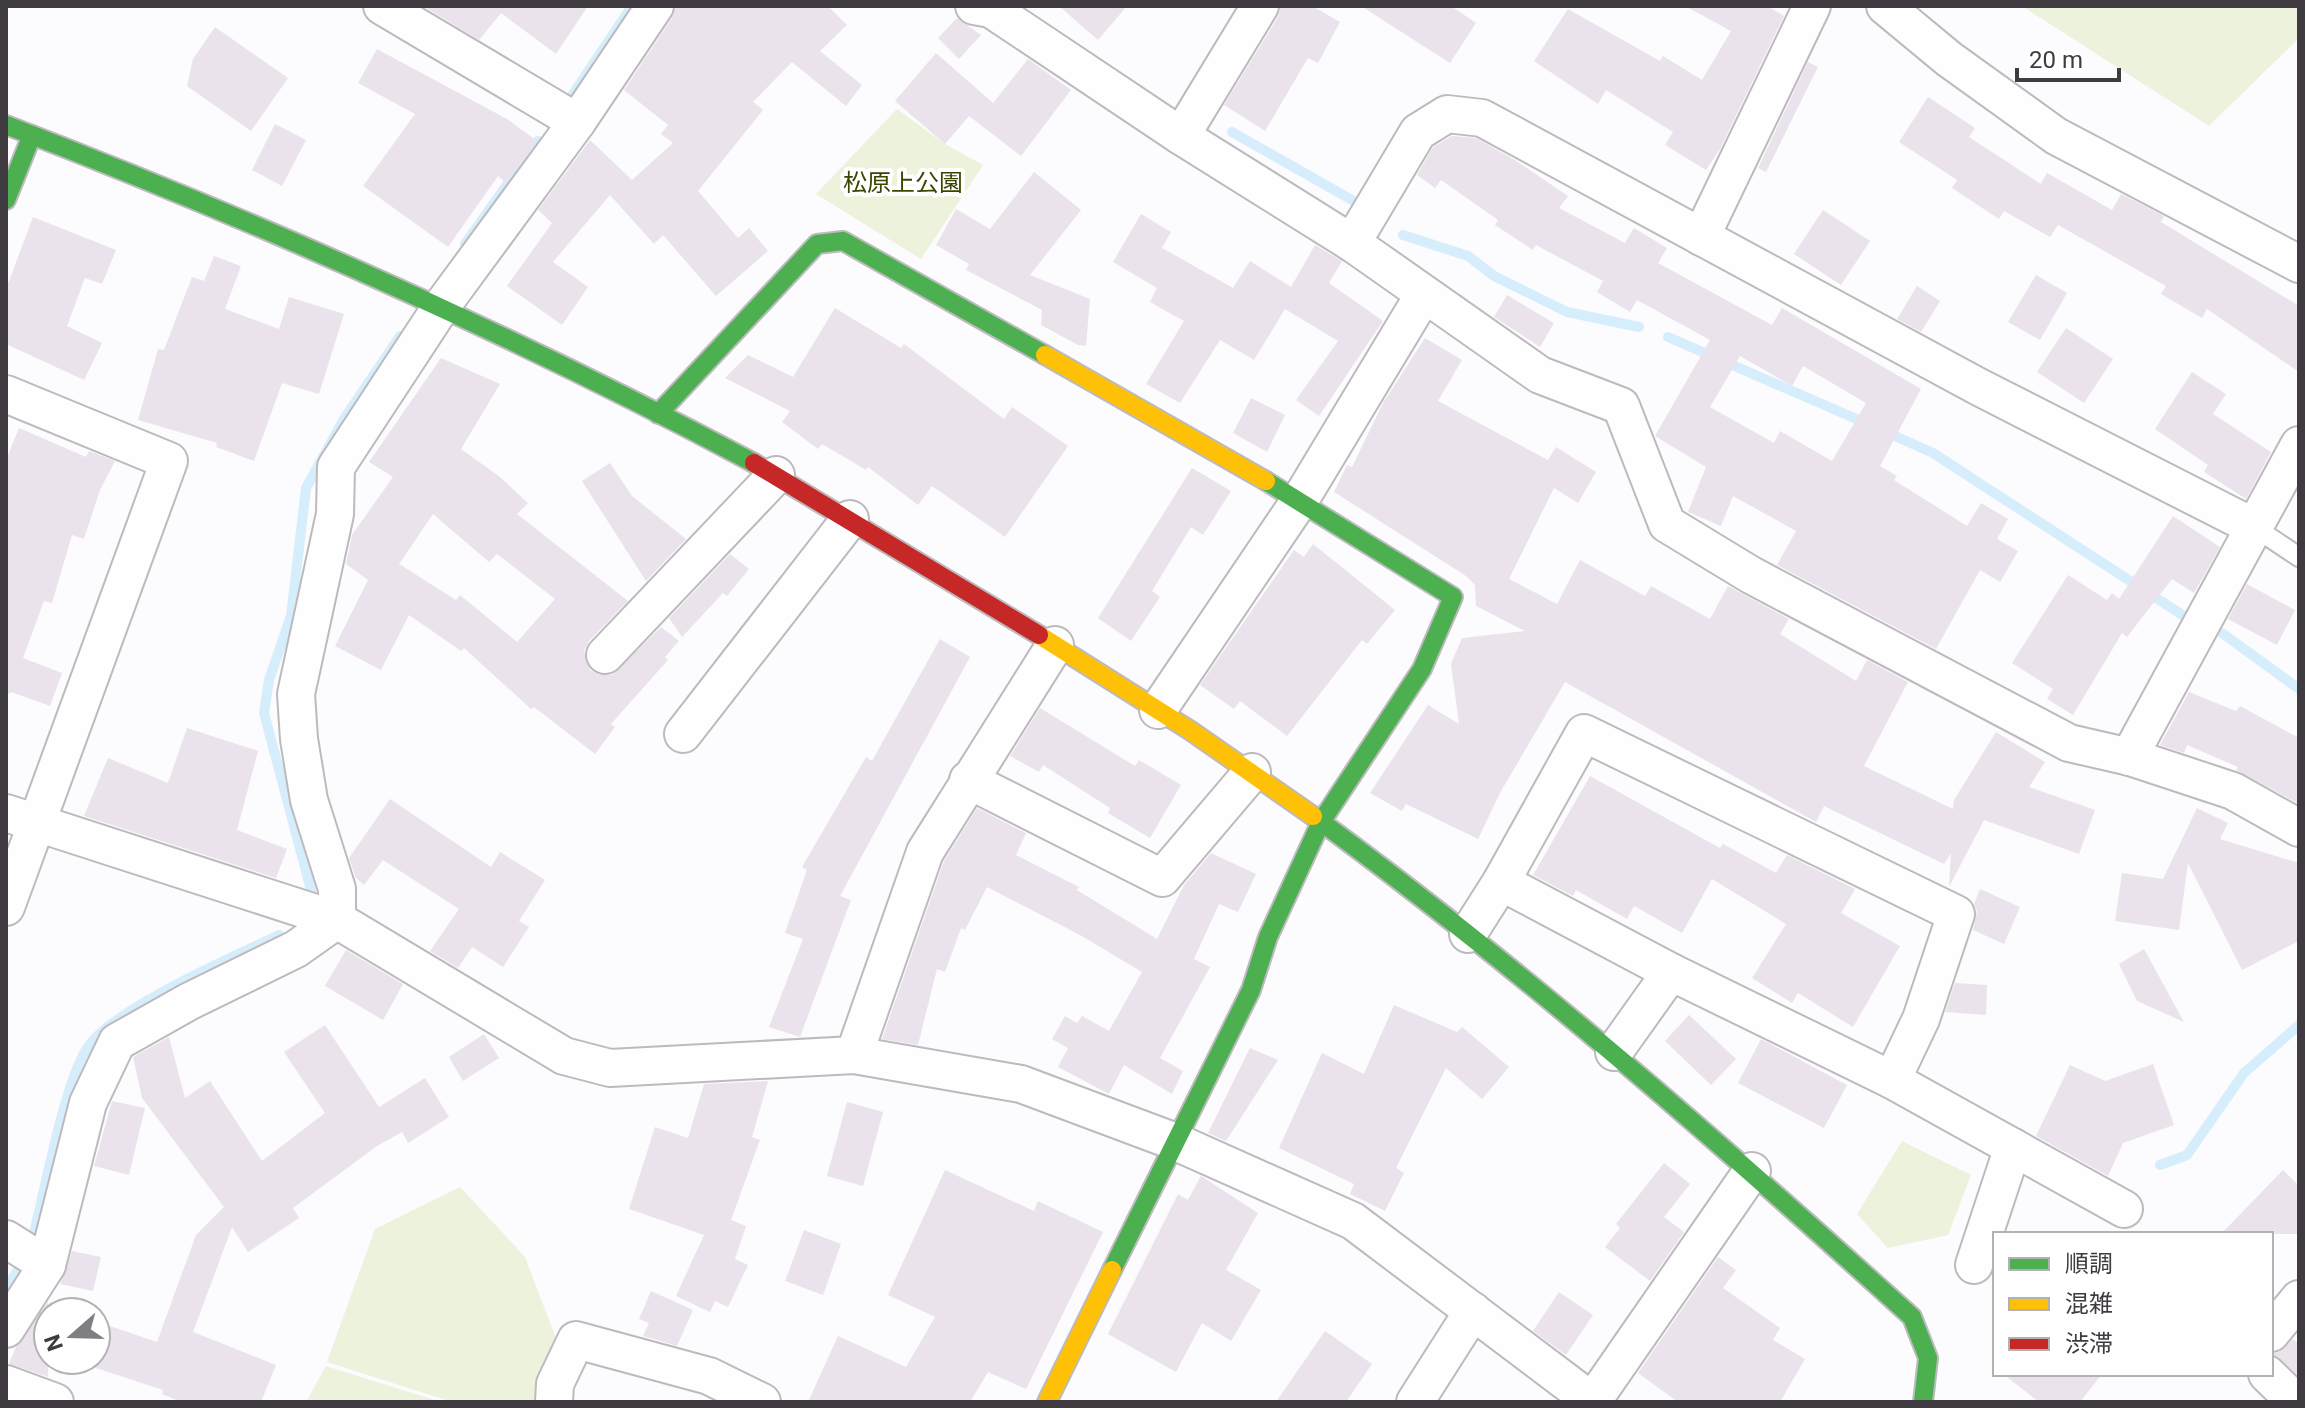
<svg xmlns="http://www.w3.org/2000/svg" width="2305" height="1408" font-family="Roboto,'Noto Sans JP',sans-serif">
<rect width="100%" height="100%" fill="#fcfbfd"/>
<g fill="#edf2dd">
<path d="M2022 6H2299V38L2209 126Z"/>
<path d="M897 109 945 144 983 165 921 259 816 194Z"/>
<path d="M1902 1141 1971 1175 1948 1235 1888 1248 1857 1214Z"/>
<path d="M460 1187 525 1257 562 1354 542 1402H452L327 1362 375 1229Z"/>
<path d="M326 1366 441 1402H306Z"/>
</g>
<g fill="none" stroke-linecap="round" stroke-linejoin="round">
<g stroke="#d6edfc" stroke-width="10">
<path d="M573 94 632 6"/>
<path d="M1232 132 1366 208"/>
<path d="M1403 235 1468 256 1494 276 1567 312 1639 327"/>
<path d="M465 244 538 141"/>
<path d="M1668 337 1868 424"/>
<path d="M1886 432 1933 453 2187 618"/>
<path d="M2222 633 2299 689"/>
<path d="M311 890 264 713 269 680 291 616 306 488 344 419 400 336"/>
<path d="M2160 1165 2187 1155 2244 1073 2299 1025"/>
<path d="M33 1236C45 1192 65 1076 90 1044 121 1005 231 958 279 935"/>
<path d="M6 1289 21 1265"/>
</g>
</g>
<g fill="#eae3ec" fill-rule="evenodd">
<path d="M423 6H588L556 54 501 13 479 40Z"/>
<path d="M676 6H828L847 25 820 51 862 85 846 106 792 62 753 102 763 110 698 191 738 238 749 228 768 251 716 296 663 235 654 244 610 195 553 262 588 287 562 325 507 286 552 223 538 210 590 140 632 180 673 143 661 134 668 125 624 90 672 18Z"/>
<path d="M1059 6H1127L1098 40Z"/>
<path d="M1281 6H1312L1340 22 1318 63 1308 58 1265 131 1224 105 1278 17Z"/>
<path d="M1361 6H1451L1476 23 1450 63Z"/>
<path d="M1685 6H1767L1784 16 1720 149 1706 170 1665 145 1673 132 1606 90 1598 104 1534 61 1568 9 1660 61 1663 56 1702 80 1731 31Z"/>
<path d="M957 18 981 35 959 59 938 38Z"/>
<path d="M215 27 288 78 251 131 187 86 193 59Z"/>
<path d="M377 49 507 119 537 141 506 183 498 176 448 247 363 186 415 114 358 83Z"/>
<path d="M936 53 993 103 1028 59 1071 90 1021 156 969 116 945 144 895 101Z"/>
<path d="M1808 62 1818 67 1766 172 1758 168Z"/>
<path d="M1928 97 1975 128 1969 137 2041 184 2047 173 2112 210 2121 194 2164 216 2161 222 2299 306V372L2207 309 2202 318 2161 294 2166 286 2058 225 2050 237 2004 211 1999 219 1952 188 1957 180 1899 142Z"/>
<path d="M275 124 306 140 282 186 252 170Z"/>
<path d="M1452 136 1476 138 1515 160 1568 196 1559 208 1625 243 1634 228 1667 248 1658 263 1772 325 1782 308 1921 389 1880 466 1897 476 1894 480 1967 526 1981 503 2008 519 1997 539 2018 551 2000 582 1980 570 1936 649 1777 565 1796 531 1733 496 1721 526 1688 512 1706 467 1655 436 1710 340 1637 300 1630 312 1597 292 1603 281 1536 245 1533 250 1495 225 1498 220 1441 180 1435 188 1417 175 1433 147ZM1740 356 1792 386 1803 366 1866 403 1832 461 1780 431 1774 443 1710 407Z"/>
<path d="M1034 172 1081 210 1030 275 1090 299 1086 346 1078 345 1041 325 1042 310 966 270 969 264 936 245 956 209 990 229Z"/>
<path d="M1823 210 1870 241 1841 285 1794 254Z"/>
<path d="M1141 214 1171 232 1162 248 1233 288 1250 261 1291 287 1315 245 1342 261 1329 283 1383 321 1319 416 1296 400 1338 341 1285 309 1254 360 1220 340 1180 403 1146 384 1184 321 1150 302 1157 288 1113 262Z"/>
<path d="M33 217 116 250 102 284 85 278 67 326 102 343 84 380 6 344V289Z"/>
<path d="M214 256 241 266 225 309 279 329 289 297 344 314 319 394 282 383 254 461 216 447 217 443 138 420 158 349 164 350 192 277 204 281Z"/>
<path d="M2036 275 2067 293 2040 340 2008 322Z"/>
<path d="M1917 286 1940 301 1921 332 1897 319Z"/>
<path d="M1507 295 1554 323 1540 347 1494 317Z"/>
<path d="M835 308 901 348 904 344 1004 419 1012 407 1068 446 1005 537 932 486 918 505 868 467 866 470 822 444 818 449 782 422 790 411 725 378 748 355 793 377Z"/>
<path d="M2066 328 2113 359 2084 403 2037 372Z"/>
<path d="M1425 338 1462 360 1438 401 1548 460 1556 447 1596 472 1578 503 1554 488 1509 579 1557 604 1580 560 1645 596 1651 586 1710 619 1728 586 1789 619 1780 634 1856 681 1867 660 1908 682 1864 766 1953 809 1954 800 1996 732 2045 762 2029 787 2095 810 2079 854 1984 820 1949 887 1951 853 1944 864 1824 806 1816 822 1565 682 1500 793 1478 839 1406 804 1402 811 1370 793 1428 705 1459 724 1451 664 1462 638 1525 631 1476 606 1475 585 1466 576 1334 492 1347 465 1352 467 1383 403Z"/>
<path d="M441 358 500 384 461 449 500 477 528 503 517 514 628 601 589 641 584 651 590 670 599 675H612L661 627 679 641 665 657 668 660 611 724 615 727 595 754 534 707 531 709 464 648 461 651 409 615 381 670 335 646 368 580 346 564 352 535 393 477 369 462ZM433 514 489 562 497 554 555 599 517 642 460 595 456 600 399 564Z"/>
<path d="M2192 372 2226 394 2213 414 2271 452 2246 499 2204 472 2208 465 2155 429Z"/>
<path d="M1251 398 1285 415 1267 452 1233 433Z"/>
<path d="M19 428 86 457 89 451 115 461 100 490 84 539 72 535 52 603 44 601 23 658 62 673 50 706 11 692 6 695V460Z"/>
<path d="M610 463 632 496 686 539 646 581 582 481Z"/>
<path d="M1192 468 1231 491 1203 535 1191 527 1152 591 1160 597 1131 641 1098 618Z"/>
<path d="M2173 516 2220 547 2194 593 2172 579 2127 637 2122 633 2073 715 2047 699 2053 689 2012 663 2068 575 2107 600 2112 593 2119 599Z"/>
<path d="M1313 544 1395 610 1367 644 1362 640 1287 736 1240 701 1234 709 1200 685 1294 550 1304 557Z"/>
<path d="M730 554 749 569 727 596 723 593 682 637 669 618Z"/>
<path d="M2247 584 2295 610 2277 645 2228 619Z"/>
<path d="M940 639 970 657 840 896 851 900 800 1037 769 1027 803 939 785 933 807 870 802 867 866 757 872 761Z"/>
<path d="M2189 692 2236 711 2240 706 2299 738V804L2236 770 2238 767 2187 745 2184 753 2160 745Z"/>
<path d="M1040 708 1135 766 1139 760 1181 785 1150 838 1108 813 1110 808 1043 765 1039 772 1010 756Z"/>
<path d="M187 728 258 751 237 830 287 849 276 878 84 816 108 758 168 783Z"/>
<path d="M1590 776 1720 848 1723 844 1776 873 1787 855 1855 889 1841 913 1900 946 1853 1027 1798 993 1792 1003 1752 978 1786 924 1712 879 1682 933 1634 906 1627 919 1576 890 1573 896 1533 875Z"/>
<path d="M390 799 491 867 500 852 545 880 519 921 529 927 503 967 472 947 458 968 430 951 459 909 383 860 364 885 356 878 349 858Z"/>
<path d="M977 808 1026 833 1016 855 1079 887 1077 890 1157 939 1184 885 1211 853 1256 874 1238 912 1219 904 1194 959 1210 967 1160 1058 1183 1071 1172 1094 1124 1065 1109 1094 1058 1067 1068 1048 1052 1039 1065 1016 1077 1023 1082 1016 1109 1031 1142 972 1080 935 987 887 965 930 961 928 945 972 937 969 918 1045 882 1039 944 861Z"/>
<path d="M2197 808 2228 823 2220 839 2299 863V941L2242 970 2188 863 2179 930 2115 921 2122 873 2163 879Z"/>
<path d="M1980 889 2020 907 2004 944 1973 930 1977 911 1974 904Z"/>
<path d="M2144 949 2184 1022 2137 1001 2119 964Z"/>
<path d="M346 950 403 984 383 1020 325 986Z"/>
<path d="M1955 983 1987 985 1986 1015 1945 1012Z"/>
<path d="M1394 1005 1457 1032 1462 1027 1509 1067 1482 1099 1446 1068 1396 1168 1404 1173 1385 1211 1350 1194 1354 1184 1279 1148 1322 1053 1364 1074Z"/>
<path d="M1689 1015 1736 1059 1711 1085 1665 1041Z"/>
<path d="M325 1025 379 1107 425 1078 449 1117 408 1143 402 1132 377 1146 293 1208 299 1218 248 1252 232 1227 193 1332 276 1365 261 1402H181L162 1394 163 1390 87 1365 89 1360H96V1337L101 1323 157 1342 196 1235 224 1207 142 1098 133 1057 169 1037 185 1098 210 1081 262 1161 325 1113 284 1052Z"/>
<path d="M484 1034 499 1058 463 1081 449 1057Z"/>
<path d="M1761 1039 1847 1085 1824 1128 1738 1083Z"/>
<path d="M1250 1048 1278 1060 1226 1141 1208 1133Z"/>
<path d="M2153 1064 2174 1125 2123 1143 2108 1176 2036 1136 2070 1065 2105 1081Z"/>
<path d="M768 1081 752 1137 760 1140 731 1220 746 1226 735 1259 748 1265 728 1307 715 1301 710 1312 676 1296 704 1235 629 1209 655 1127 688 1138 704 1084Z"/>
<path d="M112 1101 145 1108 129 1175 94 1166Z"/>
<path d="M847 1102 883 1112 863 1186 827 1176Z"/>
<path d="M1664 1163 1690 1184 1664 1217 1684 1232 1650 1281 1605 1247 1620 1228 1616 1224Z"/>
<path d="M945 1170 1034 1211 1038 1201 1103 1232 1026 1389 988 1372 970 1402H808L838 1336 906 1367 935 1317 888 1295Z"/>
<path d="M2283 1170 2299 1186V1234H2221Z"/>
<path d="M1201 1176 1258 1213 1226 1270 1261 1290 1231 1341 1202 1323 1176 1372 1108 1334 1178 1194 1188 1200Z"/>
<path d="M804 1230 841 1244 823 1295 785 1281Z"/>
<path d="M72 1251 101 1257 93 1291 60 1284Z"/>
<path d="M1718 1257 1736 1270 1723 1288 1780 1328 1773 1340 1805 1359 1780 1402H1678L1638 1373Z"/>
<path d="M651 1291 693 1310 677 1346 643 1336 649 1323 639 1319Z"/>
<path d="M1559 1292 1593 1315 1566 1355 1533 1331Z"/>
<path d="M48 1302V1377L9 1364 16 1347Z"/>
<path d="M1325 1331 1372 1364 1346 1402H1276Z"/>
<path d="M2293 1339 2299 1344V1376L2271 1354 2279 1352Z"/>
<path d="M2003 1374H2102L2080 1402H2039Z"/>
</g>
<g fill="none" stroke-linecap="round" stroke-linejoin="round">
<g stroke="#bcbabd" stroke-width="22">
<path id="lane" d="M2254 527 2299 557"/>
</g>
<g stroke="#bcbabd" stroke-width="40">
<g id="street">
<path d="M382 6 577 122"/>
<path d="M974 6 991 9 1181 136 1352 243 1540 375 1621 406 1667 524 1751 575 2069 743 2130 757 2233 791 2299 828"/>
<path d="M1885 6 1949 59 2056 136 2299 264"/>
<path d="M1181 136 1260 6"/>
<path d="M1701 237 1812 6"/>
<path d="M1352 243 1418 132 1447 114 1482 118 1979 387 2254 527"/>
<path d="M6 394 169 461 6 907"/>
<path d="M605 655 776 475"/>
<path d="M1158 710 1300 500 1423 296"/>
<path d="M683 734 850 519"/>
<path d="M2129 757 2299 445"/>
<path d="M968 780 1162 878 1252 772"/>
<path d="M6 813 337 920 564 1056 610 1068 854 1055 1021 1084 1176 1142 1353 1221 1593 1402"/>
<path d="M1501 882 1671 972"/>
<path d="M337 920V889L309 800 299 739 296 694 335 514 336 467 441 307 577 122 655 6"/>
<path d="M1468 934 1501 882 1584 733 1956 914 1921 1019 1892 1080 1671 972 1614 1052"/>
<path d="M854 1055 925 852 1055 645"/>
<path d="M1892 1080 2124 1209"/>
<path d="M6 1239 47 1265"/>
<path d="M1974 1265 2013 1147"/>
<path d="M6 1329 47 1265 88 1103 117 1042 188 1002 296 949 337 920"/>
<path d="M2271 1333 2299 1299"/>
<path d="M2267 1374 2296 1402"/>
<path d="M6 1384 55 1402"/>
<path d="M554 1402 555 1384 576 1340 709 1376 762 1402"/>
<path d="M1415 1402 1473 1311"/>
<path d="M1592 1402 1752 1171"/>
</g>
</g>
<g stroke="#bcbabd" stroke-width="22">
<g id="fast">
<path d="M6 125C262 223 512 334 754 463"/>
<path d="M6 200 32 135"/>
<path d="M658 414 817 244 843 241 1045 355"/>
<path d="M1313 816C1524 970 1719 1142 1912 1317L1928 1358 1923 1402"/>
<path d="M1112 1270 1251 990 1268 937 1321 822 1422 669 1453 597 1266 481"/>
</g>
</g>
<g stroke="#bcbabd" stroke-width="22">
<g id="slow">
<path d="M1045 355 1266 481"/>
<path d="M1039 635 1191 731 1313 816"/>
<path d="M1047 1402 1112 1270"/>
</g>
</g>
<g stroke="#bcbabd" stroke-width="22">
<path id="jam" d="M754 463 1039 635"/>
</g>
<use href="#lane" stroke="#fffeff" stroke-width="18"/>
<use href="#street" stroke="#fffeff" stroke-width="36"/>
<use href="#fast" stroke="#4caf50" stroke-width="18"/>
<use href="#slow" stroke="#ffc107" stroke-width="18"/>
<use href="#jam" stroke="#c62828" stroke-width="18"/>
</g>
<g text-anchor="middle" stroke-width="8" stroke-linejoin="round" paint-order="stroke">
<g font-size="24" fill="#3b4401" stroke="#fff">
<text x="903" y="191">松原上公園</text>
</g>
</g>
<rect width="2305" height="1408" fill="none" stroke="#3f3b41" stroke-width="16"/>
<rect x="1993" y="1232" width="280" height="144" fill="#ffffff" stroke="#b2b1b3" stroke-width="2"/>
<rect x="2009" y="1258" width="40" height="12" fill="#4caf50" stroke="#b2b1b3" stroke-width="2"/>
<text x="2065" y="1272" font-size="24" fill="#3f3b41">順調</text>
<rect x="2009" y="1298" width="40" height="12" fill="#ffc107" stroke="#b2b1b3" stroke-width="2"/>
<text x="2065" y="1312" font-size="24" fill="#3f3b41">混雑</text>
<rect x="2009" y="1338" width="40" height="12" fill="#c62828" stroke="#b2b1b3" stroke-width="2"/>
<text x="2065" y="1352" font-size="24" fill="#3f3b41">渋滞</text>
<g transform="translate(72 1336) rotate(250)"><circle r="38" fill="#ffffff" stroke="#b2b1b3" stroke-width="2"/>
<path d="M0-6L14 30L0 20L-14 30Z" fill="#817e83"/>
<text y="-12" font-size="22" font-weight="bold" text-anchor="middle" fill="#3f3b41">N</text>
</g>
<path d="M2017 68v12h102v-12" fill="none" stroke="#3f3b41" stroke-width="4"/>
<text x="2029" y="68" font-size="24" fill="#3f3b41" stroke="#ffffff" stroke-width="6" paint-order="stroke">20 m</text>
</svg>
